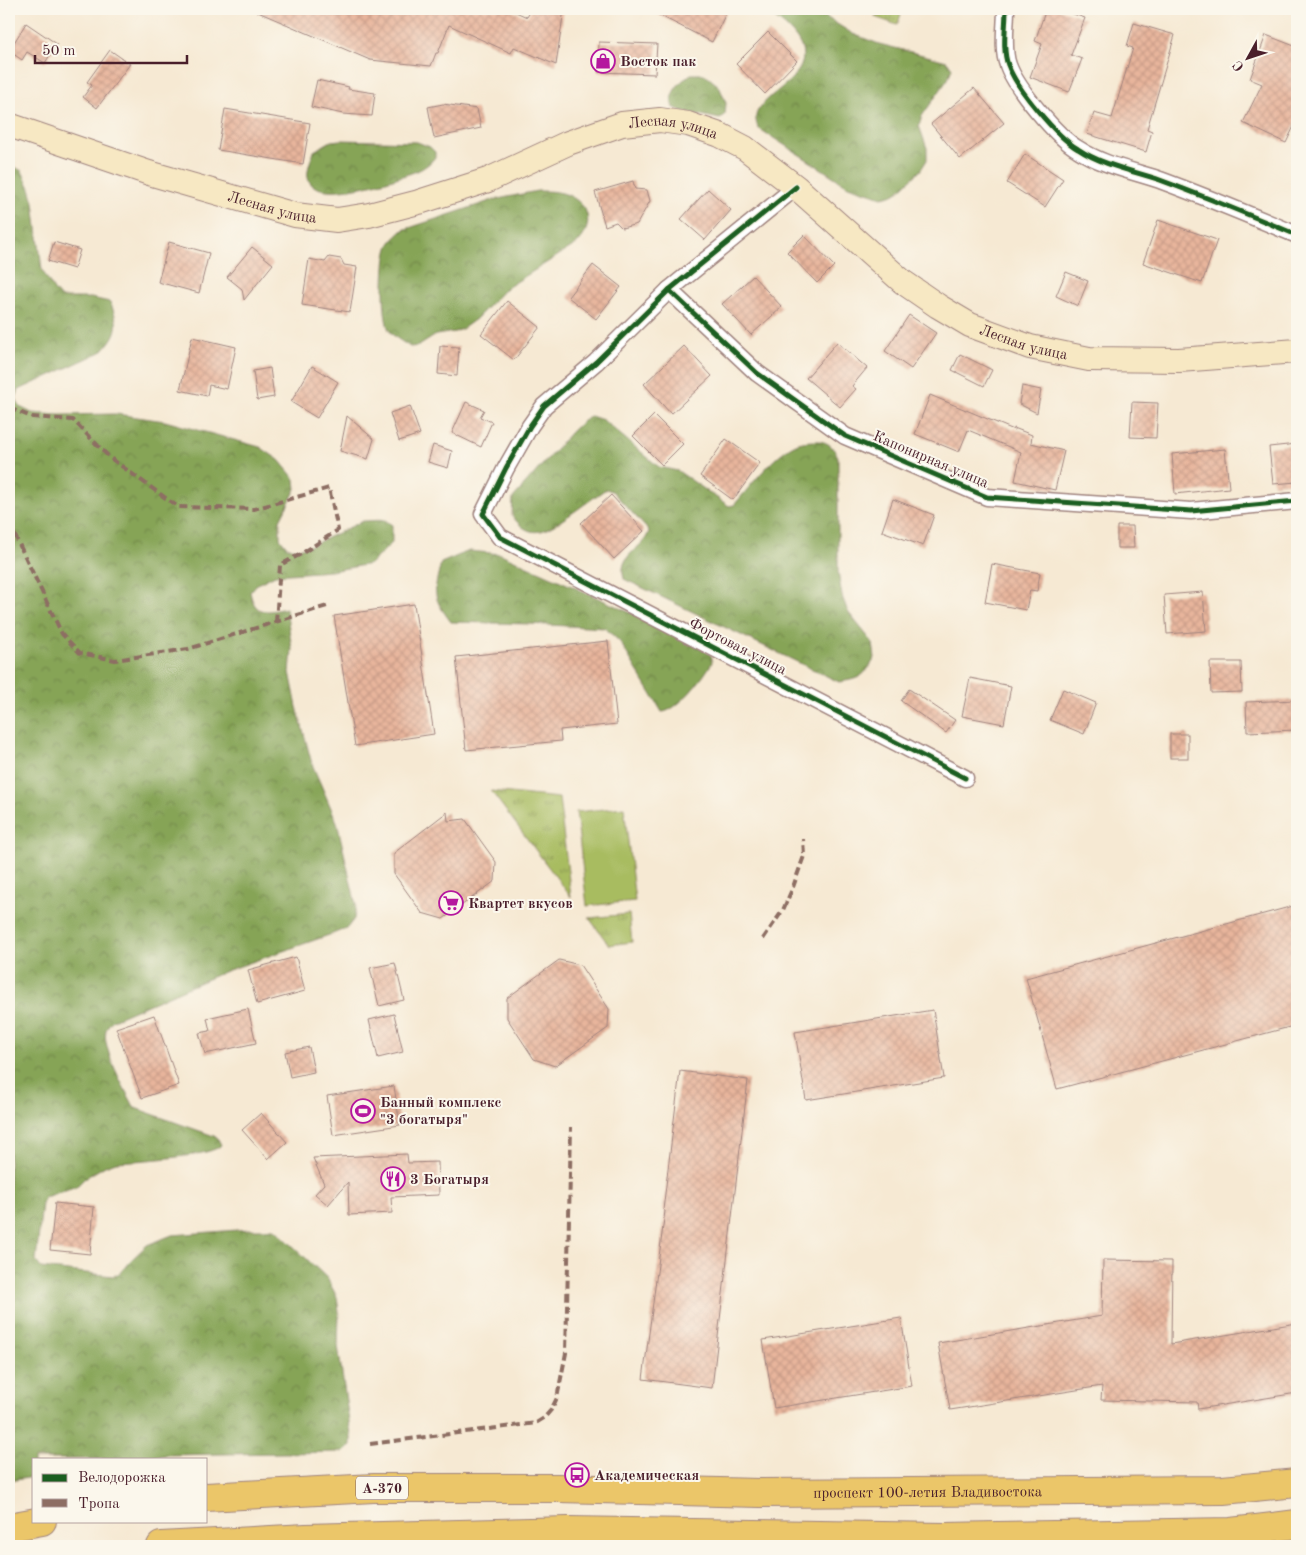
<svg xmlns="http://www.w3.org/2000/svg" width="1306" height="1555" font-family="'Old Standard TT',serif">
<defs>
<pattern id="forest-crowns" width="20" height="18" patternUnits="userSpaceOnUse" patternTransform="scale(1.25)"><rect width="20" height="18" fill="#86a457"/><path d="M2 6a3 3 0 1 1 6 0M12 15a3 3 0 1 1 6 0" fill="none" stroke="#708548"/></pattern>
<pattern id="park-tufts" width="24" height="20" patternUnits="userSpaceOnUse" patternTransform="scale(1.25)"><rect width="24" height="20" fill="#a8bc61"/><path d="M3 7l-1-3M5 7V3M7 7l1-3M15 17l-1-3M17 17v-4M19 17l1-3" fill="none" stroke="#8b9850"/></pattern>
<pattern id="building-cross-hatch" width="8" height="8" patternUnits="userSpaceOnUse" patternTransform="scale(1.25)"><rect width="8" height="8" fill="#e8b59c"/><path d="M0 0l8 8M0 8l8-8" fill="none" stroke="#c89b87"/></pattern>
</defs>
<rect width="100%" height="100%" fill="#fbf7ec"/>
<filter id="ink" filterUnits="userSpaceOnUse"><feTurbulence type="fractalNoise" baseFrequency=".02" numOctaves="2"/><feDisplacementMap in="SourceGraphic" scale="10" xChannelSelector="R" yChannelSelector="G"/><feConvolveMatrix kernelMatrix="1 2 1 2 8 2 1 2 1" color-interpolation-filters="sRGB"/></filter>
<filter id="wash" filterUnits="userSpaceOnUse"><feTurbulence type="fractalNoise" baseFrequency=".0096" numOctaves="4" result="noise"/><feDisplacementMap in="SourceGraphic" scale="20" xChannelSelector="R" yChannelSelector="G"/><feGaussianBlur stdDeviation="1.12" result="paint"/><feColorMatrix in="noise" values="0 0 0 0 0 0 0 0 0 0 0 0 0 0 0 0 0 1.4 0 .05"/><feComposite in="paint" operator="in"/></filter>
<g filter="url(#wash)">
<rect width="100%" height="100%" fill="#f6e9d3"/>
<g fill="url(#forest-crowns)" stroke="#686241">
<path d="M761 9H813L853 34 879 44 947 61 952 68 948 79 922 116 919 126 927 148V160L920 171 895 194 882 197 848 186 758 128C756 122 754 115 759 109 765 99 784 87 793 77 821 49 783 22 761 9Z"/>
<path d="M691 74H704L719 86 726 103 725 114 720 119 682 111 673 107C668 92 680 82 691 74Z"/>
<path d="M341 140 417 142 430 147 435 152V157C431 163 424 168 417 171 398 178 320 204 309 181 305 172 311 160 314 151L331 141Z"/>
<path d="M9 164 22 171 30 188 34 202 42 270 54 290 61 298H91L110 302C120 325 119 333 101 352L19 390 16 398 20 407 32 413 59 415 116 414 165 421 260 447 279 460 295 479 296 489 280 520V538L287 547 296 549 310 546 363 521 385 520 392 525V543L370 564 331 571 275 575 257 584 250 592C255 616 266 612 286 608L292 649 290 672 297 707 312 764 337 822 356 905 354 919 347 928 335 933 226 971 113 1020C110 1023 107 1026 106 1030 101 1047 126 1092 135 1108L214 1136 218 1139 221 1145C213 1157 134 1161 116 1162L105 1166 85 1178 77 1186 45 1197 42 1203 36 1261 41 1268 113 1276 120 1273 130 1261 147 1245 172 1235 250 1229H275L327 1278 337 1297 339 1312 338 1346 351 1435V1445L343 1452 165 1455 145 1459H34V1477L9 1481Z"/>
<path d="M537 191C547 191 559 191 568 195 590 205 594 225 578 243L505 289 476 319 462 329 455 332 436 335 419 346 410 347C403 342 393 337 389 330 382 316 383 263 388 248 390 241 398 235 403 230L493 200Z"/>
<path d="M591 416 603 420 659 467 678 471 729 506 734 505C750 487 774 454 796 444 803 441 811 441 819 441 829 442 834 448 838 457V572L842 596 848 612 873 643 875 658C864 676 861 679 839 682L624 579C617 553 644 550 649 531L612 491 606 489C594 497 553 529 541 531 528 534 520 526 512 516L513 498 571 432 586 418Z"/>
<path d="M469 551 501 554 673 632 711 655 712 662C706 675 677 712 662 712L620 642 605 628 530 624 451 622C432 597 433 593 441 563Z"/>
</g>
<g fill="url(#park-tufts)" stroke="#796e46">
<path d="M878 9H903L897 25 875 17Z"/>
<path d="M491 791 559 798 571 897Z"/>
<path d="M629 914 632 942 609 945 589 918Z"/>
</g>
<path fill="#a8bc61" stroke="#796e46" d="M624 807 635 901 587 906 576 812Z"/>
<g id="blocks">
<g fill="url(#building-cross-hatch)">
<path d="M251 9H509L527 17 532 9H564L556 65 514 47 511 53 449 25 438 53H436L431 66 370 60Z"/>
<path d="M647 9H728L712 42Z"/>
<path d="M1046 9H1059L1085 18 1071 55 1082 59 1069 92 1030 77 1042 44 1035 41Z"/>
<path d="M26 23 57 44 45 63 27 52 22 60 9 51Z"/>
<path d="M1134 23 1175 35 1147 129 1152 131 1146 152 1087 134 1094 113 1112 118 1133 48 1127 46Z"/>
<path d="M768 32 797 61 765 94 736 64Z"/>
<path d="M1266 35 1297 47V120L1286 143 1243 123 1262 84 1250 79Z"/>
<path d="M599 42 657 44 655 74 598 72Z"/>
<path d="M110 50 130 64 97 108 83 97 92 85 87 82Z"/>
<path d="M317 80 349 87 348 89 375 93 372 116 343 114 311 107Z"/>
<path d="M974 88 1004 123 960 159 931 124Z"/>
<path d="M443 104 477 109 481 128 434 138 428 107Z"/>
<path d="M225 109 310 123 303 164 218 150Z"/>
<path d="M1025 154 1063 179 1045 207 1007 183Z"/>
<path d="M633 181 635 189 647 190 650 201 637 224 622 228 616 222 605 226 595 192Z"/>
<path d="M708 189 731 210 705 240 681 219Z"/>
<path d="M1158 220 1217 240 1202 283 1143 263Z"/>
<path d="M804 235 834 266 817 283 787 252Z"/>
<path d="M54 242 80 250 74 269 48 261Z"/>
<path d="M169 242 209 253 199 293 158 282Z"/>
<path d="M252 247 273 264 244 300 242 289 227 277Z"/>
<path d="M329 257 341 259 344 265 357 267 350 312 302 305 309 259 325 262Z"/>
<path d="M593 265 621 287 596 319 568 297Z"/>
<path d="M1066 272 1088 281 1078 306 1056 296Z"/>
<path d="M753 276 782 307 751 335 722 304Z"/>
<path d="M507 301 540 327 514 360 481 334Z"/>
<path d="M909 315 936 333 911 369 885 351Z"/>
<path d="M192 337 236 347 227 389 209 385 207 396 180 390Z"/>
<path d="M837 342 867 368 852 386 856 389 840 407 806 378Z"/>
<path d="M440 346 459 347 457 376 438 374Z"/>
<path d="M684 346 712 376 671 414 644 384Z"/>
<path d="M960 354 992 370 984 386 952 370Z"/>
<path d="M312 366 338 382 317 418 291 402Z"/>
<path d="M270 368 274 397 257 400 253 371Z"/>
<path d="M1022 386 1041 390 1037 413 1019 404Z"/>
<path d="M930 395 1014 430V428L1032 435 1031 443 1064 451 1055 490 1015 481 1021 452 968 430 959 452 915 434Z"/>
<path d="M466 402 484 410 480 417 492 422 481 447 452 433Z"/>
<path d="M1132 402 1158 403 1156 438 1130 437Z"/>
<path d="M410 406 420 434 399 441 390 413Z"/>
<path d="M654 415 683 444 662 465 633 436Z"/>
<path d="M347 416 374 439 368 459 340 451Z"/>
<path d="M726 439 760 463 733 500 700 476Z"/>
<path d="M1297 444V482L1273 484 1269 447Z"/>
<path d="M433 445 452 451 448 468 428 462Z"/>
<path d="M1225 449 1229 488 1175 494 1172 454Z"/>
<path d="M611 495 644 531 614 559 581 523Z"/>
<path d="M893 499 934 515 923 546 882 531Z"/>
<path d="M1117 526H1133L1134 548H1117Z"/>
<path d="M992 564 1040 573 1037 591 1030 590 1026 610 985 602Z"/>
<path d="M1203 592 1206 631 1167 634 1164 595Z"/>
<path d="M414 604 434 734 355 746 334 616Z"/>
<path d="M608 641 617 724 560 730 561 741 466 750 456 657Z"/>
<path d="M1210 662H1241L1242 692 1211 693Z"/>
<path d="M970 678 1011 686 1004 724 962 716Z"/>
<path d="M909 689 955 720 946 733 901 701Z"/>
<path d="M1063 689 1096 703 1084 734 1050 720Z"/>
<path d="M1297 700V730L1247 732 1246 702Z"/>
<rect x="1170" y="734" width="18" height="24"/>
<path d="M447 812 448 821 465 819 496 862 495 881 443 919 422 913 394 874V853Z"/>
<path d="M1297 905V1025L1057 1089 1026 978Z"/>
<path d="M296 957 305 991 257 1004 248 970Z"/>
<path d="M559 960 580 965 609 1009 608 1028 555 1066 534 1059 507 1018V998Z"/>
<path d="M395 963 404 1000 379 1006 370 968Z"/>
<path d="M248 1009 256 1043 205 1054 199 1033 210 1031 207 1018Z"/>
<path d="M933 1010 944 1078 806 1100 795 1032Z"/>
<path d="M394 1014 403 1052 378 1058 369 1020Z"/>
<path d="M154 1015 179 1085 142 1098 116 1028Z"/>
<path d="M309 1047 314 1072 290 1077 285 1052Z"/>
<path d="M680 1071 748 1080 712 1388 643 1379 665 1211 663 1210Z"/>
<path d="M394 1086 400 1125 333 1135 327 1096Z"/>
<path d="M261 1113 287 1142 268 1159 242 1130Z"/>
<path d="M407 1154 408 1163 438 1162 439 1195 391 1197 392 1213 349 1215 348 1182 328 1205 315 1194 324 1184 313 1158Z"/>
<path d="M55 1203 94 1207 90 1254 50 1250Z"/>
<path d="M1103 1260 1172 1261 1171 1344 1297 1323V1393L1198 1409 1197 1402 1101 1400 1102 1386 950 1410 938 1343 1102 1316Z"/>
<path d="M901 1318 912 1386 774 1408 763 1340Z"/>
</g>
</g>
</g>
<g filter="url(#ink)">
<use href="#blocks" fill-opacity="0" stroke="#a0847f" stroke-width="1"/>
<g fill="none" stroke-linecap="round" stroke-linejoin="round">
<g stroke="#a0847f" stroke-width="19">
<g id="street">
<path d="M1006 9C1006 25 1002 50 1008 65 1016 88 1057 137 1078 149 1102 165 1133 171 1160 180 1206 197 1252 216 1297 235"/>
<path d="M796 187 669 290 596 362 544 406 530 426 506 468 483 514 500 537 965 778"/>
<path d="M669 290 757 373 845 436 987 497 1191 511 1297 501"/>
</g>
</g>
<g stroke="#a0847f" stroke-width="26">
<g id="secondary">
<path id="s1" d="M9 125 149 173 295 215 337 220 369 215 419 202 488 180 568 143 622 124 660 120 688 124 720 135 745 148 796 187 903 282 938 306 970 325 1030 347 1089 359 1179 360 1297 351"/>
</g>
</g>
<g stroke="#a0847f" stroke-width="30">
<g id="highway">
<path id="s2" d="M206 1497 374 1488H558L760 1493 1223 1490 1297 1483"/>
<path d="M9 1527 42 1521"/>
<path d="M161 1546 306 1538 568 1531 945 1537 1231 1532 1297 1524"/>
</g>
</g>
<use href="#street" stroke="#fff" stroke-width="16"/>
<use href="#secondary" stroke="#f7e8c3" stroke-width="24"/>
<use href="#highway" stroke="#ebc669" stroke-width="28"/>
<g stroke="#8d6e63" stroke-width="4" stroke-dasharray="8 4" stroke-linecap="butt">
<path d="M9 408 32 417 73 420 109 457 178 507 254 509 329 488 338 530 301 554 280 565 276 622"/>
<path d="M9 523 62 634 80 653 115 660 188 649 327 606"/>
<path d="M763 939 783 910 793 887 804 856 803 839"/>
<path d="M370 1444 536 1423 544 1418 551 1410 557 1398 566 1353 571 1127"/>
</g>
<g stroke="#fbf7ec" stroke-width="8">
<g id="cycleway">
<path d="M1006 9C1006 25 1002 50 1008 65 1016 88 1057 137 1078 149 1102 165 1133 171 1160 180 1206 197 1252 216 1297 235"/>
<path d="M796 187 669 290 596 362 544 406 530 426 506 468 483 514 500 537 965 778"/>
<path d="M669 290 757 373 845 436 987 497 1191 511 1297 501"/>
</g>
</g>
<use href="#cycleway" stroke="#1b5e20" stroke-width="5"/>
</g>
</g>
<defs>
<g id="shop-ring" transform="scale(1.25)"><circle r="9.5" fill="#fbf7ec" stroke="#b5179e" stroke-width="1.5"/><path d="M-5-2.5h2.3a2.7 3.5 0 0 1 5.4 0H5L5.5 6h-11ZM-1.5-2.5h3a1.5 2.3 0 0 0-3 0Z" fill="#b5179e"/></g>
<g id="supermarket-ring" transform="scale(1.25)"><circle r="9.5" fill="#fbf7ec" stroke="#b5179e" stroke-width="1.5"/><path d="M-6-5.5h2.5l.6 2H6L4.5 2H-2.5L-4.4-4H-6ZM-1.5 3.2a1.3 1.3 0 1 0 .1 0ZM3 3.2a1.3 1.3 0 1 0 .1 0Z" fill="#b5179e"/></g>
<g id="stadium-ring" transform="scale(1.25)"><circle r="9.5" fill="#fbf7ec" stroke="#b5179e" stroke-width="1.5"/><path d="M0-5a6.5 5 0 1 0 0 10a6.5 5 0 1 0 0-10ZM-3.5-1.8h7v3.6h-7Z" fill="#b5179e"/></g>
<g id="restaurant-ring" transform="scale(1.25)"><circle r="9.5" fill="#fbf7ec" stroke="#b5179e" stroke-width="1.5"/><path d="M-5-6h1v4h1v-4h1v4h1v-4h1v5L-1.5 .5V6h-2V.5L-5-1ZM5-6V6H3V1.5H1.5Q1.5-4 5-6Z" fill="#b5179e"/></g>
<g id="bus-ring" transform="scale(1.25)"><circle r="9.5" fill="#fbf7ec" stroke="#b5179e" stroke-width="1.5"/><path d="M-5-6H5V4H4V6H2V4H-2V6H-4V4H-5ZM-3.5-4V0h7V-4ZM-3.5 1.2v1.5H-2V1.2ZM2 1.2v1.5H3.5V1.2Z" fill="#b5179e"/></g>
</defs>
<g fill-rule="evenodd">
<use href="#shop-ring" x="603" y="61"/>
<use href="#supermarket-ring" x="451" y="903"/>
<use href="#stadium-ring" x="363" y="1111"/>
<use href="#restaurant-ring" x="393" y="1179"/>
<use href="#bus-ring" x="577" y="1475"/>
</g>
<g text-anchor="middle" stroke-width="4" stroke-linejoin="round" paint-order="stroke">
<rect fill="#fbf7ec" stroke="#7f6065" stroke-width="1" x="356" y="1476.5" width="52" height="23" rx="4"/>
<g font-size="14" font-weight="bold" fill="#4a1f2b">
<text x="382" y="1493">А-370</text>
</g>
<g font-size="15" font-weight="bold" fill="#4a1f2b" stroke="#fbf7ec" text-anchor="start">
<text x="620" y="66">Восток пак</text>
<text x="468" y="908">Квартет вкусов</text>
<text x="380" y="1107">Банный комплекс<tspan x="380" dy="17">"3 богатыря"</tspan></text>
<text x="410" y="1184">3 Богатыря</text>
<text x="594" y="1480">Академическая</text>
</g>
<g font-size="15" fill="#4a1f2b" stroke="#fbf7ec">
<text dy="5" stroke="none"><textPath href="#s1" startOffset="696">Лесная улица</textPath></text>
<text dy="5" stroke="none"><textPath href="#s1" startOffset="276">Лесная улица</textPath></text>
<text dy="5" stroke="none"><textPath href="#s1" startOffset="1116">Лесная улица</textPath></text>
<text transform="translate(931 459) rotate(23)" y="5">Капонирная улица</text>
<text transform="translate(738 646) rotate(27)" y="5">Фортовая улица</text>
<text dy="5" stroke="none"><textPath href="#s2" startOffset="722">проспект 100-летия Владивостока</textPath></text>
</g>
</g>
<rect width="1306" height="1555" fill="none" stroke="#fbf7ec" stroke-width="30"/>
<rect x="32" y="1458" width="175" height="65" fill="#fbf7ec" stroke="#b4a19f"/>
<rect x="42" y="1474" width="25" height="8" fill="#1b5e20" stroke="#b4a19f"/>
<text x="78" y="1482" font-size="15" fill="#4a1f2b">Велодорожка</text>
<rect x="42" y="1499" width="25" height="8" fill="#8d6e63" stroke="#b4a19f"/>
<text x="78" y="1508" font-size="15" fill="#4a1f2b">Тропа</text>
<g transform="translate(1248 58) rotate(230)" stroke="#fbf7ec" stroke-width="4" paint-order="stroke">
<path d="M0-4L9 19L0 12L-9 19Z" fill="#4a1f2b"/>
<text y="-8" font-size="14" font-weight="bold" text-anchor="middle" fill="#4a1f2b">С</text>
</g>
<path d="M35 55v8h152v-8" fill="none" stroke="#4a1f2b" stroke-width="2.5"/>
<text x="42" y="55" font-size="15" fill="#4a1f2b" stroke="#fbf7ec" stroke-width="4" paint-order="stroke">50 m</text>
</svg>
